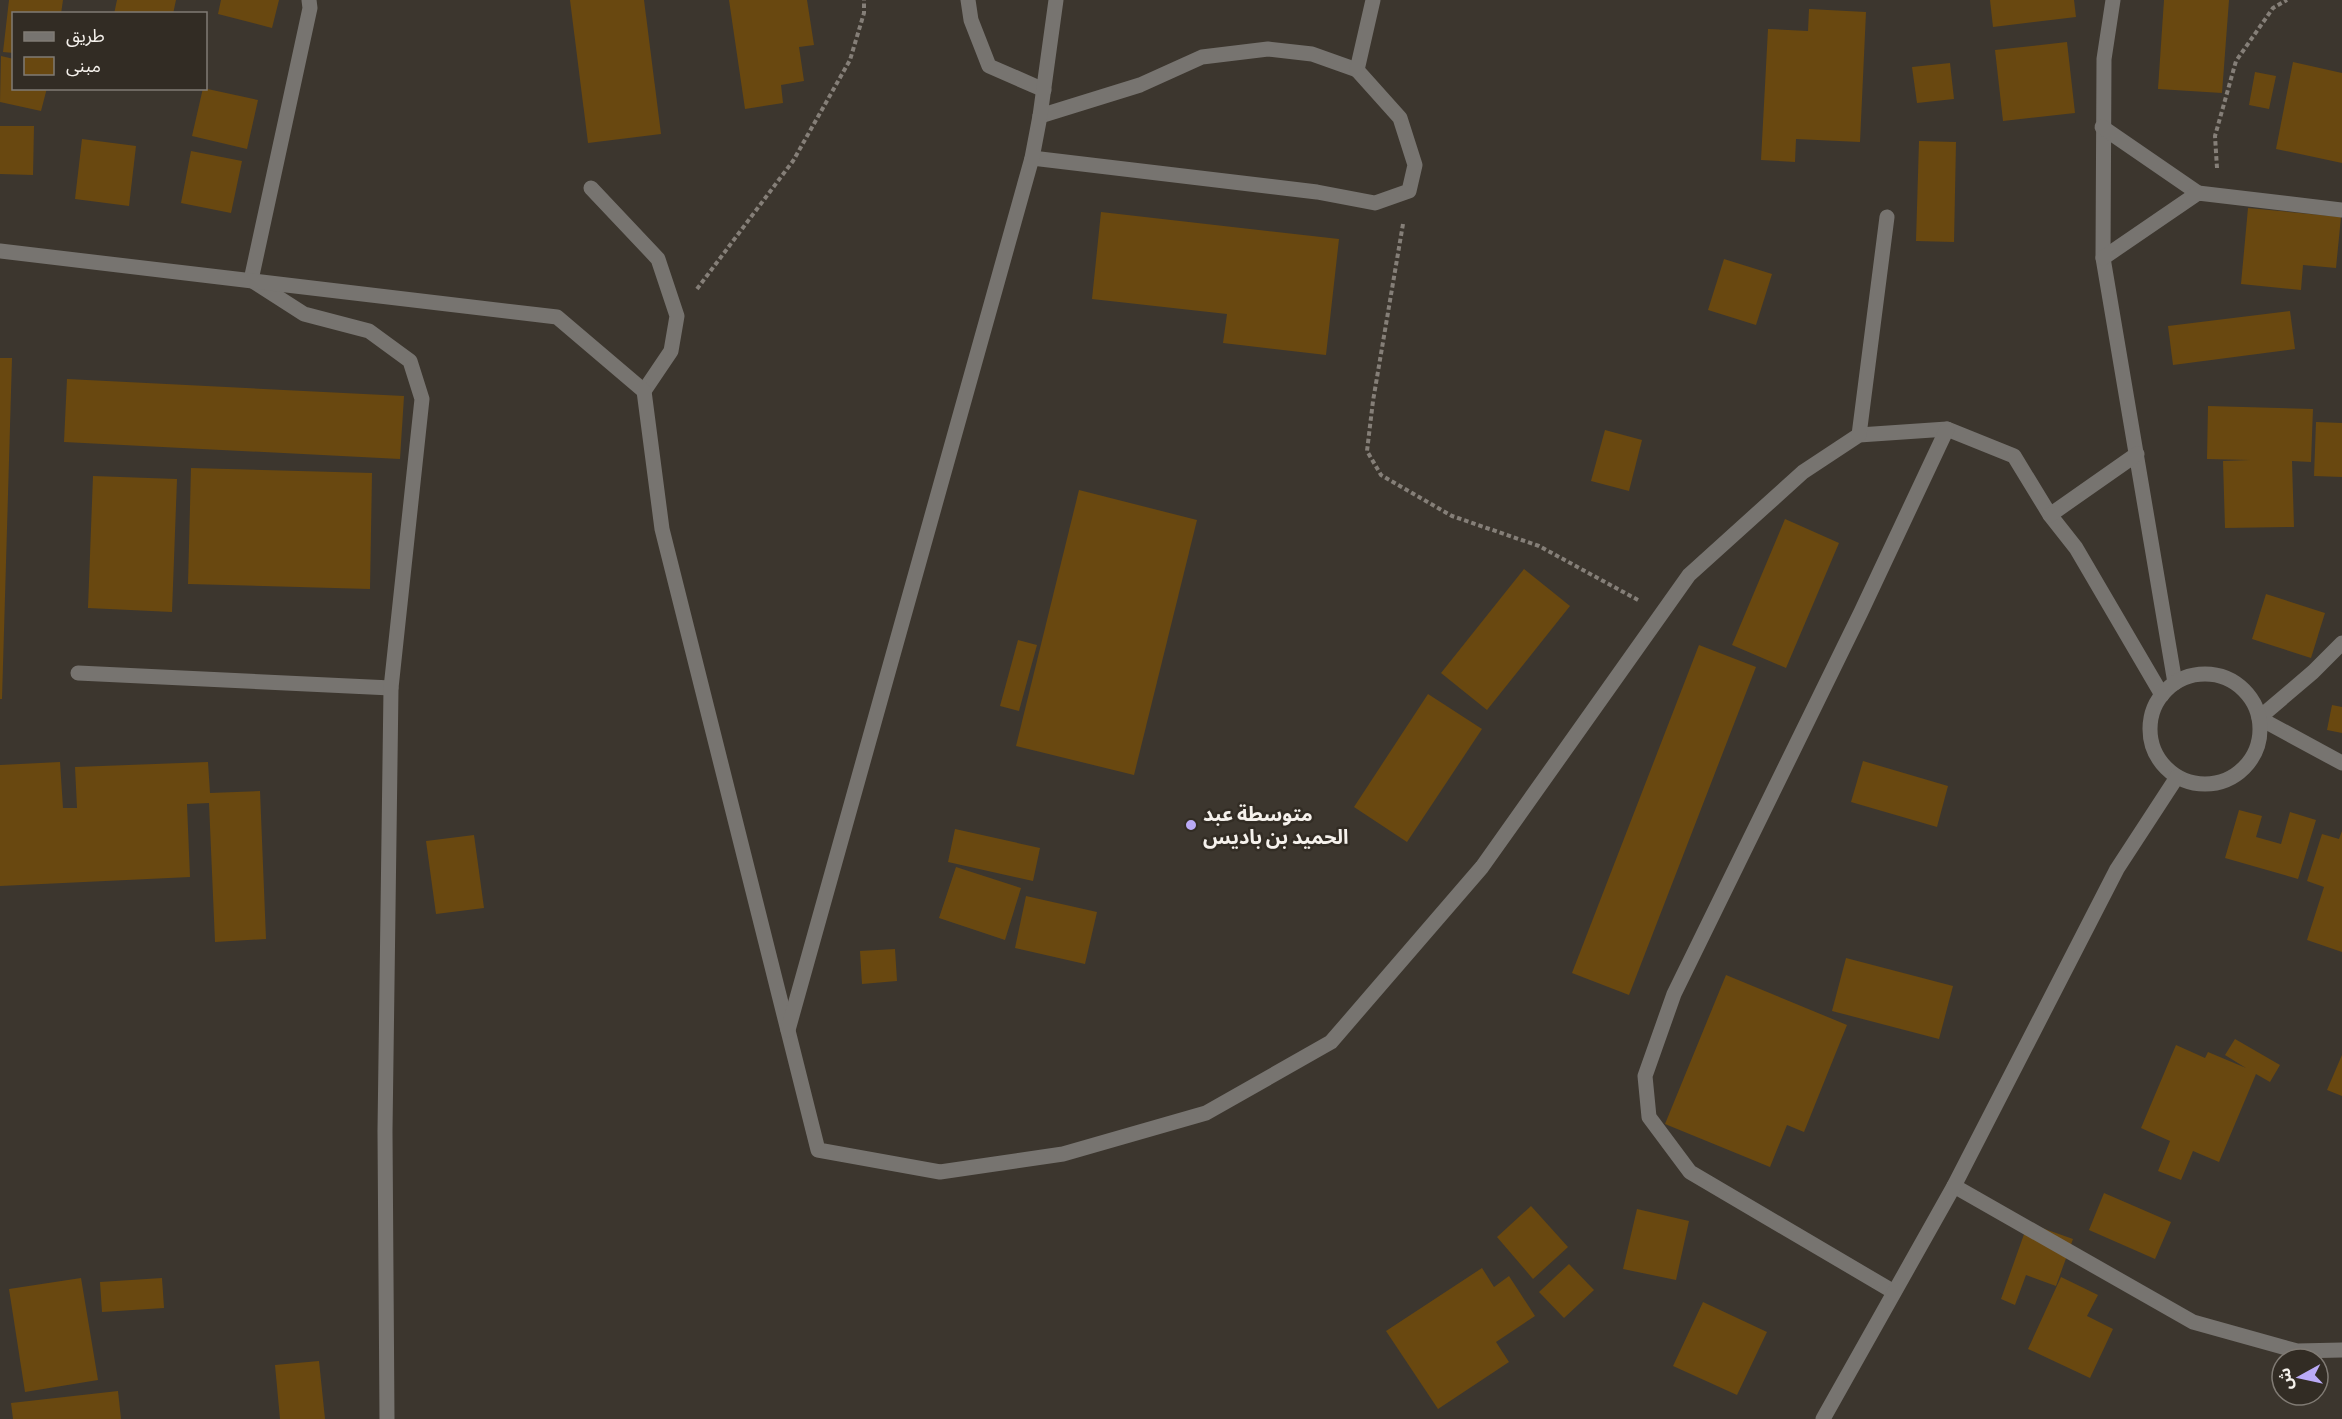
<svg xmlns="http://www.w3.org/2000/svg" width="2342" height="1419" font-family="'Zilla Slab','Noto Sans Arabic',serif">
<rect width="100%" height="100%" fill="#3c362e"/>
<g fill="#694810">
<path d="M9 0H63L61 14H14V53L3 52Z"/>
<path d="M117 0H176L173 14H114Z"/>
<path d="M221 0H279L272 28 218 14Z"/>
<path d="M570 0H644L661 134 588 143Z"/>
<path d="M729 0H807L814 45 799 47 804 81 781 85 783 103 745 109Z"/>
<path d="M1990 0H2074L2076 17 1993 27Z"/>
<path d="M2164 0H2229L2222 93 2158 89Z"/>
<path d="M1809 9 1866 12 1860 142 1796 139 1795 162 1761 160 1768 29 1808 31Z"/>
<path d="M2067 42 2075 113 2003 121 1995 50Z"/>
<path d="M1 56 14 59V88H47L41 111 0 102Z"/>
<path d="M2293 62 2342 73V163L2276 149Z"/>
<path d="M1950 63 1954 99 1917 103 1912 67Z"/>
<path d="M2255 72 2276 76 2269 109 2249 105Z"/>
<path d="M203 88 258 100 247 149 192 136Z"/>
<path d="M0 126H34L33 175 0 174Z"/>
<path d="M82 139 136 146 129 206 75 199Z"/>
<path d="M1919 141 1956 142 1954 242 1916 241Z"/>
<path d="M191 151 242 161 231 213 181 203Z"/>
<path d="M2248 208 2341 217 2336 268 2303 265 2301 290 2241 284Z"/>
<path d="M1101 212 1339 239 1326 355 1223 343 1227 314 1092 299Z"/>
<path d="M1724 259 1772 274 1756 325 1708 310Z"/>
<path d="M2290 311 2295 349 2173 365 2168 326Z"/>
<path d="M0 358H12L2 699H0Z"/>
<path d="M67 379 404 396 400 459 64 442Z"/>
<path d="M2208 406 2313 409 2311 462 2292 461 2294 527 2225 528 2223 461 2250 460 2207 459Z"/>
<path d="M2316 422 2342 423V477L2314 476Z"/>
<path d="M1605 430 1642 440 1629 491 1591 481Z"/>
<path d="M191 468 372 473 370 589 188 584Z"/>
<path d="M93 476 177 479 172 612 88 608Z"/>
<path d="M1079 490 1197 520 1134 775 1016 746Z"/>
<path d="M1785 519 1839 543 1786 668 1732 645Z"/>
<path d="M1524 569 1570 606 1487 710 1441 673Z"/>
<path d="M2266 594 2325 613 2311 658 2252 639Z"/>
<path d="M1018 640 1037 645 1019 711 1000 706Z"/>
<path d="M1699 645 1756 667 1629 995 1572 973Z"/>
<path d="M1428 694 1482 729 1407 842 1354 807Z"/>
<path d="M2332 705 2342 707V733L2327 730Z"/>
<path d="M1863 761 1948 786 1937 827 1851 802Z"/>
<path d="M60 762 63 808H77L75 767 208 762 210 793 260 791 266 939 215 942 209 803 187 804 190 877 0 886V765Z"/>
<path d="M2239 810 2262 816 2256 837 2281 844 2290 812 2316 820 2298 879 2225 858Z"/>
<path d="M955 829 1040 848 1033 881 948 862Z"/>
<path d="M2342 831V952L2307 940 2324 887 2307 881 2322 834 2339 839Z"/>
<path d="M474 835 484 908 436 914 426 841Z"/>
<path d="M956 867 1021 888 1005 940 939 918Z"/>
<path d="M1026 896 1097 912 1085 964 1015 948Z"/>
<path d="M895 949 897 981 862 984 860 951Z"/>
<path d="M1846 958 1953 986 1939 1039 1832 1011Z"/>
<path d="M1726 975 1847 1025 1804 1132 1787 1125 1770 1167 1665 1124Z"/>
<path d="M2235 1039 2280 1065 2270 1082 2256 1074 2219 1162 2193 1151 2181 1180 2158 1171 2170 1141 2141 1128 2176 1045 2205 1058 2208 1052 2246 1068 2225 1055Z"/>
<path d="M2342 1055V1096L2327 1090Z"/>
<path d="M2104 1193 2171 1222 2155 1259 2089 1230Z"/>
<path d="M1531 1206 1568 1247 1533 1279 1497 1237Z"/>
<path d="M1637 1209 1689 1221 1676 1280 1623 1269Z"/>
<path d="M2028 1223 2073 1239 2056 1286 2026 1275 2015 1305 2001 1299Z"/>
<path d="M1569 1264 1594 1290 1564 1318 1539 1292Z"/>
<path d="M1482 1268 1494 1287 1509 1276 1535 1316 1496 1342 1509 1362 1438 1409 1386 1331Z"/>
<path d="M2061 1277 2098 1295 2087 1316 2113 1329 2090 1378 2028 1349Z"/>
<path d="M81 1278 98 1380 25 1392 9 1289Z"/>
<path d="M162 1278 164 1308 102 1312 100 1282Z"/>
<path d="M1703 1302 1767 1332 1737 1395 1673 1366Z"/>
<path d="M319 1361 325 1419H280L275 1365Z"/>
<path d="M118 1391 121 1419H13L11 1403Z"/>
</g>
<g fill="none" stroke-linecap="round" stroke-linejoin="round">
<g stroke="#857f78" stroke-width="4" stroke-dasharray="4.5 3" stroke-linecap="butt">
<path d="M2217 168 2215 136 2236 61 2273 8 2287 0"/>
<path d="M1403 224 1373 401 1367 451 1381 475 1452 516 1539 546 1638 600"/>
<path d="M697 289 793 161 850 60 864 13V0"/>
</g>
<g stroke="#777470" stroke-width="15">
<path d="M968 0 971 20 989 66 1044 90"/>
<path d="M591 188 658 259 677 316 671 351 644 391"/>
<path d="M78 673 391 688"/>
</g>
<g stroke="#777470" stroke-width="15">
<path d="M309 0 310 8 251 280 304 314 369 331 410 361 422 399 391 688 385 1131 387 1419"/>
<path d="M2113 0 2104 59 2103 258 2175 683"/>
<path d="M1040 116 1140 85 1202 57 1268 49 1312 54 1357 70"/>
<path d="M2102 127 2198 193"/>
<path d="M1032 158 1317 192 1375 203 1409 191 1415 165 1400 118 1357 70 1373 0"/>
<path d="M0 251 557 317 644 391 662 529 818 1150 940 1172 1063 1154 1206 1113 1331 1042 1482 867 1689 575 1803 472 1859 435 1947 429 2014 456 2050 515 2076 548 2162 695"/>
<path d="M2103 258 2198 193 2342 210"/>
<path d="M1859 435 1887 217"/>
<path d="M2050 515 2137 454"/>
<path d="M2342 643 2313 672 2259 718 2342 763"/>
<circle cx="2205" cy="729" r="55"/>
<path d="M788 1030 1032 158 1040 116 1056 0"/>
<path d="M1954 1186 2193 1322 2297 1351 2342 1350"/>
<path d="M1894 1292 1690 1172 1649 1117 1645 1076 1674 994 1861 612 1947 429"/>
</g>
<path stroke="#777470" stroke-width="15" d="M1823 1419 1954 1186 2117 869 2177 777"/>
</g>
<circle fill="#baaaf6" stroke="#322c24" stroke-width="2" cx="1191" cy="825" r="6"/>
<g text-anchor="middle" stroke-width="5" stroke-linejoin="round" paint-order="stroke">
<g font-size="20" font-weight="bold" fill="#f6f2ed" stroke="#322c24" text-anchor="start">
<text x="1203" y="821">متوسطة عبد<tspan x="1203" dy="23">الحميد بن باديس</tspan></text>
</g>
</g>
<rect x="12" y="12" width="195" height="78" fill="#322c24" stroke="#807b74" stroke-width="1.5"/>
<rect x="24" y="32" width="30" height="9" fill="#777470" stroke="#807b74" stroke-width="1.5"/>
<text x="66" y="42" font-size="18" fill="#f6f2ed">طريق</text>
<rect x="24" y="57" width="30" height="18" fill="#694810" stroke="#807b74" stroke-width="1.5"/>
<text x="66" y="72" font-size="18" fill="#f6f2ed">مبنى</text>
<g transform="translate(2300 1377) rotate(262)"><circle r="28" fill="#322c24" stroke="#807b74" stroke-width="1.5"/>
<path d="M0-4.5L10 22L0 15L-10 22Z" fill="#baaaf6"/>
<text y="-9" font-size="16" font-weight="bold" text-anchor="middle" fill="#f6f2ed">ش</text>
</g>
</svg>
